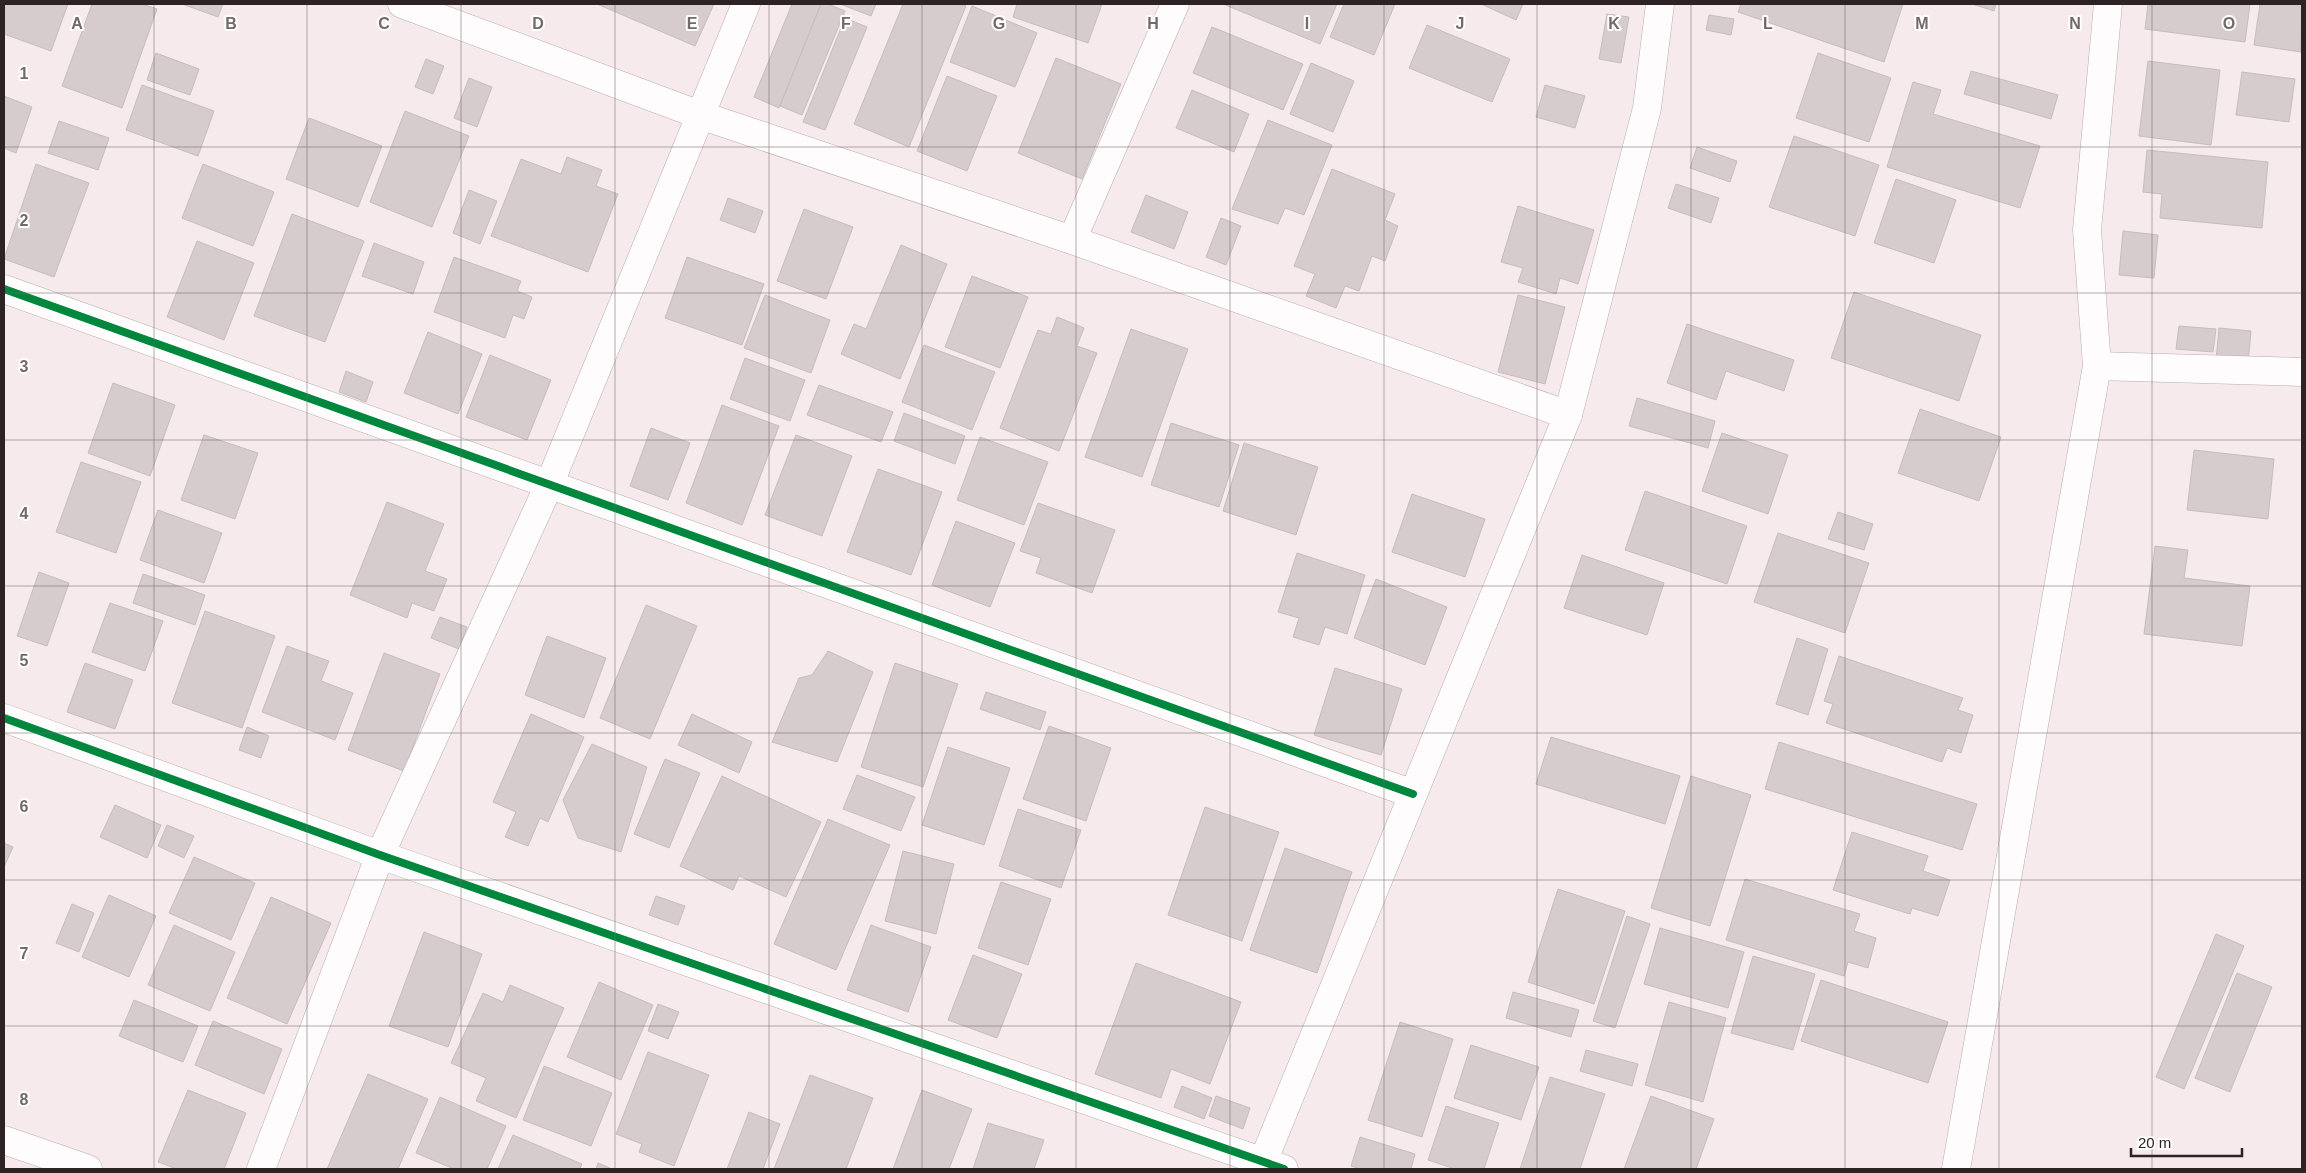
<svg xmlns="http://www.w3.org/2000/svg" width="2306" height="1173" font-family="Helvetica,sans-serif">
<rect width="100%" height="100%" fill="#f7eaec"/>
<g fill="#d6cbcd" stroke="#c7bcbe">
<path d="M4 4H68L51 51 4 34Z"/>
<path d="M92 4H142L157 9 122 108 62 86Z"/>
<path d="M182 4H223L218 17Z"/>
<path d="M597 4H714L695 46Z"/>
<path d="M792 4H821L779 108 754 97Z"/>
<path d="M821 4H828L845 11 802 115 780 106Z"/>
<path d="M840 4H876L871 16Z"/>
<path d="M903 4H961L966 6 909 147 854 124Z"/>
<path d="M1017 4H1102L1088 43 1013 17Z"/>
<path d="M1223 4H1337L1320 44Z"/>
<path d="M1344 4H1395L1374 55 1330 37Z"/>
<path d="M1481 4H1523L1516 20Z"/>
<path d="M1741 4H1903L1884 62 1738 12Z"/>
<path d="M1972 4H1996L1994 11Z"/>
<path d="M2148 4H2250L2245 42 2145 29Z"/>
<path d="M2260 4H2302L2301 52 2254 45Z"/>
<path d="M972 6 1037 33 1015 87 950 62Z"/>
<path d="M1607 14 1629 17 1621 63 1599 59Z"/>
<path d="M1709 15 1734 19 1731 35 1706 30Z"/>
<path d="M845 18 867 27 825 130 803 122Z"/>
<path d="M1427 25 1510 59 1492 102 1409 68Z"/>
<path d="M1212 27 1303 64 1283 110 1193 73Z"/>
<path d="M156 53 199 69 190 95 147 80Z"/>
<path d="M1818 53 1891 78 1869 142 1796 118Z"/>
<path d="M1056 58 1121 84 1082 179 1018 153Z"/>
<path d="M426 59 444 66 433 94 415 87Z"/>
<path d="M2148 61 2220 70 2211 145 2139 136Z"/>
<path d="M1311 63 1354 81 1333 132 1290 114Z"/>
<path d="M1971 71 2058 95 2051 119 1964 94Z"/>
<path d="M2242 72 2295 79 2289 122 2236 115Z"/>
<path d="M947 76 997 96 967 171 917 151Z"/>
<path d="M469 78 492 87 477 127 454 118Z"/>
<path d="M1913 82 1941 90 1933 114 2040 146 2020 208 1887 167Z"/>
<path d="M142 85 214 111 198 156 126 130Z"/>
<path d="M1545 85 1585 96 1575 128 1536 117Z"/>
<path d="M1192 90 1249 114 1234 152 1176 128Z"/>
<path d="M4 96 32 107 16 153 4 148Z"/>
<path d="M405 111 469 136 432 227 370 202Z"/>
<path d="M309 118 382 146 358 207 286 179Z"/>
<path d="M1268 120 1332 145 1304 215 1285 208 1278 224 1232 209Z"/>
<path d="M59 121 109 138 98 170 48 153Z"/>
<path d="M1794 136 1879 165 1855 236 1769 207Z"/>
<path d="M1697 147 1737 161 1730 182 1690 168Z"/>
<path d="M2147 150 2268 162 2262 228 2160 218 2162 194 2143 192Z"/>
<path d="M567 157 602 170 596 186 618 194 588 272 491 236 521 159 561 174Z"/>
<path d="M36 164 89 183 54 277 4 259Z"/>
<path d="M203 164 274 192 253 246 182 218Z"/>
<path d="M1332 169 1395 194 1385 220 1398 226 1385 261 1372 256 1359 291 1345 286 1336 308 1306 296 1315 274 1294 266Z"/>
<path d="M1896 179 1956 200 1934 263 1874 243Z"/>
<path d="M1676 184 1719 198 1711 223 1668 208Z"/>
<path d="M469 190 497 201 480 244 453 233Z"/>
<path d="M1146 195 1188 212 1174 249 1131 232Z"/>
<path d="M728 198 763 211 755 233 720 220Z"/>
<path d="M1518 206 1594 230 1578 284 1560 278 1556 294 1518 282 1523 268 1501 262Z"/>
<path d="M804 209 853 227 826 299 777 281Z"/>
<path d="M292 214 364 241 325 342 254 316Z"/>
<path d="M1221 218 1241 226 1226 265 1206 257Z"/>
<path d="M2123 231 2158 235 2154 278 2119 275Z"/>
<path d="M197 241 254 263 224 340 167 317Z"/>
<path d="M374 243 424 262 413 294 362 276Z"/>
<path d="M901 245 947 264 900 379 841 354 854 324 866 329Z"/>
<path d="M454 257 521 281 517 291 532 297 524 319 513 315 505 338 434 312Z"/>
<path d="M687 257 764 284 742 345 665 318Z"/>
<path d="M972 276 1028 297 1000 368 945 347Z"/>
<path d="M1854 292 1981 335 1959 401 1831 358Z"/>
<path d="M765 295 830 320 811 373 744 348Z"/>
<path d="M1518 295 1565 307 1545 384 1498 372Z"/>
<path d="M1057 317 1084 328 1077 346 1097 353 1059 451 1000 428 1038 330 1051 334Z"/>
<path d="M1687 324 1794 360 1784 391 1726 371 1716 400 1667 383Z"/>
<path d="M2179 326 2216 329 2213 352 2176 349Z"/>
<path d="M2219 328 2251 331 2248 363 2216 360Z"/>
<path d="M1131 329 1188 349 1142 477 1085 457Z"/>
<path d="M428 332 482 354 458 414 404 393Z"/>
<path d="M924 345 995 372 972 430 902 402Z"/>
<path d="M490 355 551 380 527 440 466 417Z"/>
<path d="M745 358 805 380 790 421 730 399Z"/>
<path d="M346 371 373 382 366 402 339 392Z"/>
<path d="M113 383 175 405 150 476 88 453Z"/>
<path d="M819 385 893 412 881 442 807 415Z"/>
<path d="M1637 398 1715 421 1708 448 1629 426Z"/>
<path d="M722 405 779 426 742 525 686 503Z"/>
<path d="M1920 409 2001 437 1979 501 1898 473Z"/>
<path d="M904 413 965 436 955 464 894 441Z"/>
<path d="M1171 423 1239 445 1219 507 1151 485Z"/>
<path d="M651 428 690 443 668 500 630 486Z"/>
<path d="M1722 433 1788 455 1768 514 1702 491Z"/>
<path d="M204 435 258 453 235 519 181 500Z"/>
<path d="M796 435 852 456 822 536 765 515Z"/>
<path d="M980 437 1048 462 1024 525 957 500Z"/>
<path d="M1244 443 1318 467 1296 535 1223 511Z"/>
<path d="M2194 450 2274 459 2268 519 2187 510Z"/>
<path d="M81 462 141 482 116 553 56 532Z"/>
<path d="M878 469 942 492 911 575 847 552Z"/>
<path d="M1645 491 1747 526 1727 584 1625 550Z"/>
<path d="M1412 494 1485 519 1465 577 1392 552Z"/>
<path d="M387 502 444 524 425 571 447 579 434 611 412 603 407 618 350 595Z"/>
<path d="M1038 503 1115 530 1092 593 1036 573 1041 558 1020 551Z"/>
<path d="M158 510 222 533 204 583 140 560Z"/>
<path d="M1838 512 1873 524 1864 550 1828 539Z"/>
<path d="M956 521 1015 543 990 607 932 585Z"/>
<path d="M1778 533 1869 563 1845 633 1754 602Z"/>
<path d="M2155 546 2188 550 2184 578 2250 586 2242 646 2144 634Z"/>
<path d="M1297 553 1365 575 1347 634 1325 627 1319 645 1293 637 1299 618 1278 612Z"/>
<path d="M1582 555 1664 583 1647 635 1564 608Z"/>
<path d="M39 572 69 583 47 646 17 636Z"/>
<path d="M143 574 205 595 195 625 133 603Z"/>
<path d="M1376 579 1447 607 1425 665 1354 638Z"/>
<path d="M110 603 163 621 145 671 92 652Z"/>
<path d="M646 605 697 626 650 739 600 718Z"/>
<path d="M205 611 275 636 242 728 172 703Z"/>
<path d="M440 617 467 627 459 649 431 638Z"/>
<path d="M547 636 606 658 584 718 525 695Z"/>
<path d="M1797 638 1828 649 1808 715 1776 704Z"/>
<path d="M287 646 329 661 321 681 353 693 335 740 262 712Z"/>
<path d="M828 651 873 672 837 762 772 742 799 678 812 675Z"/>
<path d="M384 653 440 674 404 771 348 750Z"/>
<path d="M1839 656 1963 698 1958 710 1973 715 1961 753 1947 748 1942 762 1826 723 1833 704 1824 701Z"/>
<path d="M85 663 133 680 115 729 67 712Z"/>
<path d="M895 663 958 684 923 787 861 767Z"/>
<path d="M1335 668 1402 689 1381 755 1314 735Z"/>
<path d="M986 692 1046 712 1040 730 980 709Z"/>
<path d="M531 714 584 737 548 822 540 818 528 846 505 837 516 812 493 802Z"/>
<path d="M692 714 752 742 739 773 678 745Z"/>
<path d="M1049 726 1111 748 1086 821 1023 799Z"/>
<path d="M247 727 269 736 261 758 239 750Z"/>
<path d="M1551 737 1680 776 1665 824 1536 784Z"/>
<path d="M1779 742 1977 804 1962 850 1765 789Z"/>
<path d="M592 744 647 767 621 852 578 838 563 800Z"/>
<path d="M948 747 1010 768 984 845 922 825Z"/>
<path d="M665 759 700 773 669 848 634 834Z"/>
<path d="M857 775 915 797 901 831 843 809Z"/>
<path d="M722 776 821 822 786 897 739 876 733 890 680 866Z"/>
<path d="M1691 776 1751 795 1710 926 1651 908Z"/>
<path d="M115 805 161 825 147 858 100 837Z"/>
<path d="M1205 807 1279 832 1242 941 1168 915Z"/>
<path d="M1018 809 1081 830 1061 888 999 866Z"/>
<path d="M828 819 890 845 836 970 774 944Z"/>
<path d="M167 825 194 836 184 858 158 846Z"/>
<path d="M1852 832 1928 856 1923 871 1950 880 1938 916 1912 908 1910 914 1833 890Z"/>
<path d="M4 843 13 847 4 867Z"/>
<path d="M1285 848 1352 872 1317 973 1250 950Z"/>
<path d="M903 851 954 864 936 934 885 921Z"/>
<path d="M194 857 255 883 231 940 169 913Z"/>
<path d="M1745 879 1860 914 1854 931 1876 938 1868 968 1848 962 1844 976 1726 940Z"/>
<path d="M1001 882 1051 899 1028 965 978 948Z"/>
<path d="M1558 889 1625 911 1594 1004 1528 982Z"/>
<path d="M109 895 156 916 129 977 82 957Z"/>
<path d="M656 896 685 906 678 925 649 915Z"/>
<path d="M271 897 331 923 287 1024 227 998Z"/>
<path d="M72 904 94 913 79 952 56 943Z"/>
<path d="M1627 916 1650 924 1615 1028 1593 1021Z"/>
<path d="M174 925 235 952 210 1011 148 985Z"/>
<path d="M871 925 931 947 908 1012 847 990Z"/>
<path d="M1660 928 1744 952 1728 1008 1644 984Z"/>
<path d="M424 932 482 954 448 1047 389 1026Z"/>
<path d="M2216 934 2244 946 2184 1089 2156 1077Z"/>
<path d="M973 955 1022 974 997 1038 948 1020Z"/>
<path d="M1753 956 1815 974 1793 1050 1731 1033Z"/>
<path d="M1136 963 1241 1002 1210 1084 1171 1069 1161 1098 1095 1074Z"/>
<path d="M2237 973 2272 987 2230 1092 2195 1078Z"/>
<path d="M1821 980 1948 1022 1928 1083 1801 1041Z"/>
<path d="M599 982 653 1005 621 1080 567 1057Z"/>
<path d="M510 985 564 1008 516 1118 476 1101 486 1078 451 1063 483 993 503 1002Z"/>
<path d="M1513 992 1579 1010 1571 1037 1506 1018Z"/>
<path d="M134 1000 198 1026 183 1062 119 1036Z"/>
<path d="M1669 1002 1726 1018 1703 1102 1645 1085Z"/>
<path d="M658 1004 679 1012 668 1039 648 1031Z"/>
<path d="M213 1021 282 1049 264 1094 195 1065Z"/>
<path d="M1400 1022 1453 1039 1422 1137 1368 1120Z"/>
<path d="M1471 1045 1539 1067 1521 1120 1454 1098Z"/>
<path d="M1586 1050 1638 1064 1632 1086 1580 1071Z"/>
<path d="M648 1052 709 1075 674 1166 639 1152 642 1144 616 1134Z"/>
<path d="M544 1066 612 1093 591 1146 523 1120Z"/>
<path d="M368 1074 428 1099 398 1169H327Z"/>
<path d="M810 1075 873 1098 846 1169H774Z"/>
<path d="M1550 1077 1605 1094 1580 1169H1520Z"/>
<path d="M1182 1086 1212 1098 1204 1119 1174 1107Z"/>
<path d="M188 1090 246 1113 224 1169H177L158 1162Z"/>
<path d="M922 1090 972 1109 949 1169H893Z"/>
<path d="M1216 1096 1250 1108 1243 1129 1209 1116Z"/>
<path d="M1651 1096 1714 1119 1696 1169H1624Z"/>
<path d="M440 1097 506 1126 487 1169H454L416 1153Z"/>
<path d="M1446 1106 1499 1123 1484 1169H1455L1428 1160Z"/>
<path d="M749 1112 780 1124 763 1169H727Z"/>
<path d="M988 1123 1044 1140 1034 1169H973Z"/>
<path d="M513 1135 582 1164 580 1169H498Z"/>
<path d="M1360 1137 1415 1154 1411 1169H1361L1351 1166Z"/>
<path d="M598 1163 612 1169H596Z"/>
</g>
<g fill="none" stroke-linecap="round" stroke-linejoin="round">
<g stroke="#b8adaf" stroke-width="29">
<g id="street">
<path d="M402 4 700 115 1072 240 1568 415"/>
<path d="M1072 240 1175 4"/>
<path d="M4 289 1413 794"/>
<path d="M2097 366 2302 372"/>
<path d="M4 718 380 855 1284 1169"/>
<path d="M4 1140 88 1169"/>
<path d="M261 1169 380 855 549 485 746 4"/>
<path d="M1260 1169 1568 415 1647 108 1660 4"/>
<path d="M1956 1169 2097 366 2087 230 2108 4"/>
</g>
</g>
<use href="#street" stroke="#fefcfc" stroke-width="28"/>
<g stroke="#fff" stroke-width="11">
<g id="cycleway">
<path d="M4 289 1413 794"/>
<path d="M4 718 380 855 1284 1169"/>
</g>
</g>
<use href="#cycleway" stroke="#00873e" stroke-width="8"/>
</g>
<path fill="none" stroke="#74696a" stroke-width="1" stroke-opacity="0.55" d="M154 4V1169M307 4V1169M461 4V1169M615 4V1169M769 4V1169M922 4V1169M1076 4V1169M1230 4V1169M1384 4V1169M1537 4V1169M1691 4V1169M1845 4V1169M1999 4V1169M2152 4V1169M4 147H2302M4 293H2302M4 440H2302M4 586H2302M4 733H2302M4 880H2302M4 1026H2302"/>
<g font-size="16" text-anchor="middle" font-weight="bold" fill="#74696a" stroke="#fff" stroke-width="4" stroke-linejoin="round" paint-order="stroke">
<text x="77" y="29">A</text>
<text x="231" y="29">B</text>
<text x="384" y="29">C</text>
<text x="538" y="29">D</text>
<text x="692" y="29">E</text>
<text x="846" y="29">F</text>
<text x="999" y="29">G</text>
<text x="1153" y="29">H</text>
<text x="1307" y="29">I</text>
<text x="1460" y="29">J</text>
<text x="1614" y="29">K</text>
<text x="1768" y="29">L</text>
<text x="1922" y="29">M</text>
<text x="2075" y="29">N</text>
<text x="2229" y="29">O</text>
<text x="24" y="79">1</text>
<text x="24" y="226">2</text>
<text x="24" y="372">3</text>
<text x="24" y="519">4</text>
<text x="24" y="666">5</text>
<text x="24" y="812">6</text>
<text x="24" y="959">7</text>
<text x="24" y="1105">8</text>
</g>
<rect width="2306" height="1173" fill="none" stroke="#2d2324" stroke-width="10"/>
<path d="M2131 1148v8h111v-8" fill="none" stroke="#2d2324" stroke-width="2.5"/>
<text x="2138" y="1148" font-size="15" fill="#2d2324" stroke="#ffffff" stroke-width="4" paint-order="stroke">20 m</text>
</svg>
